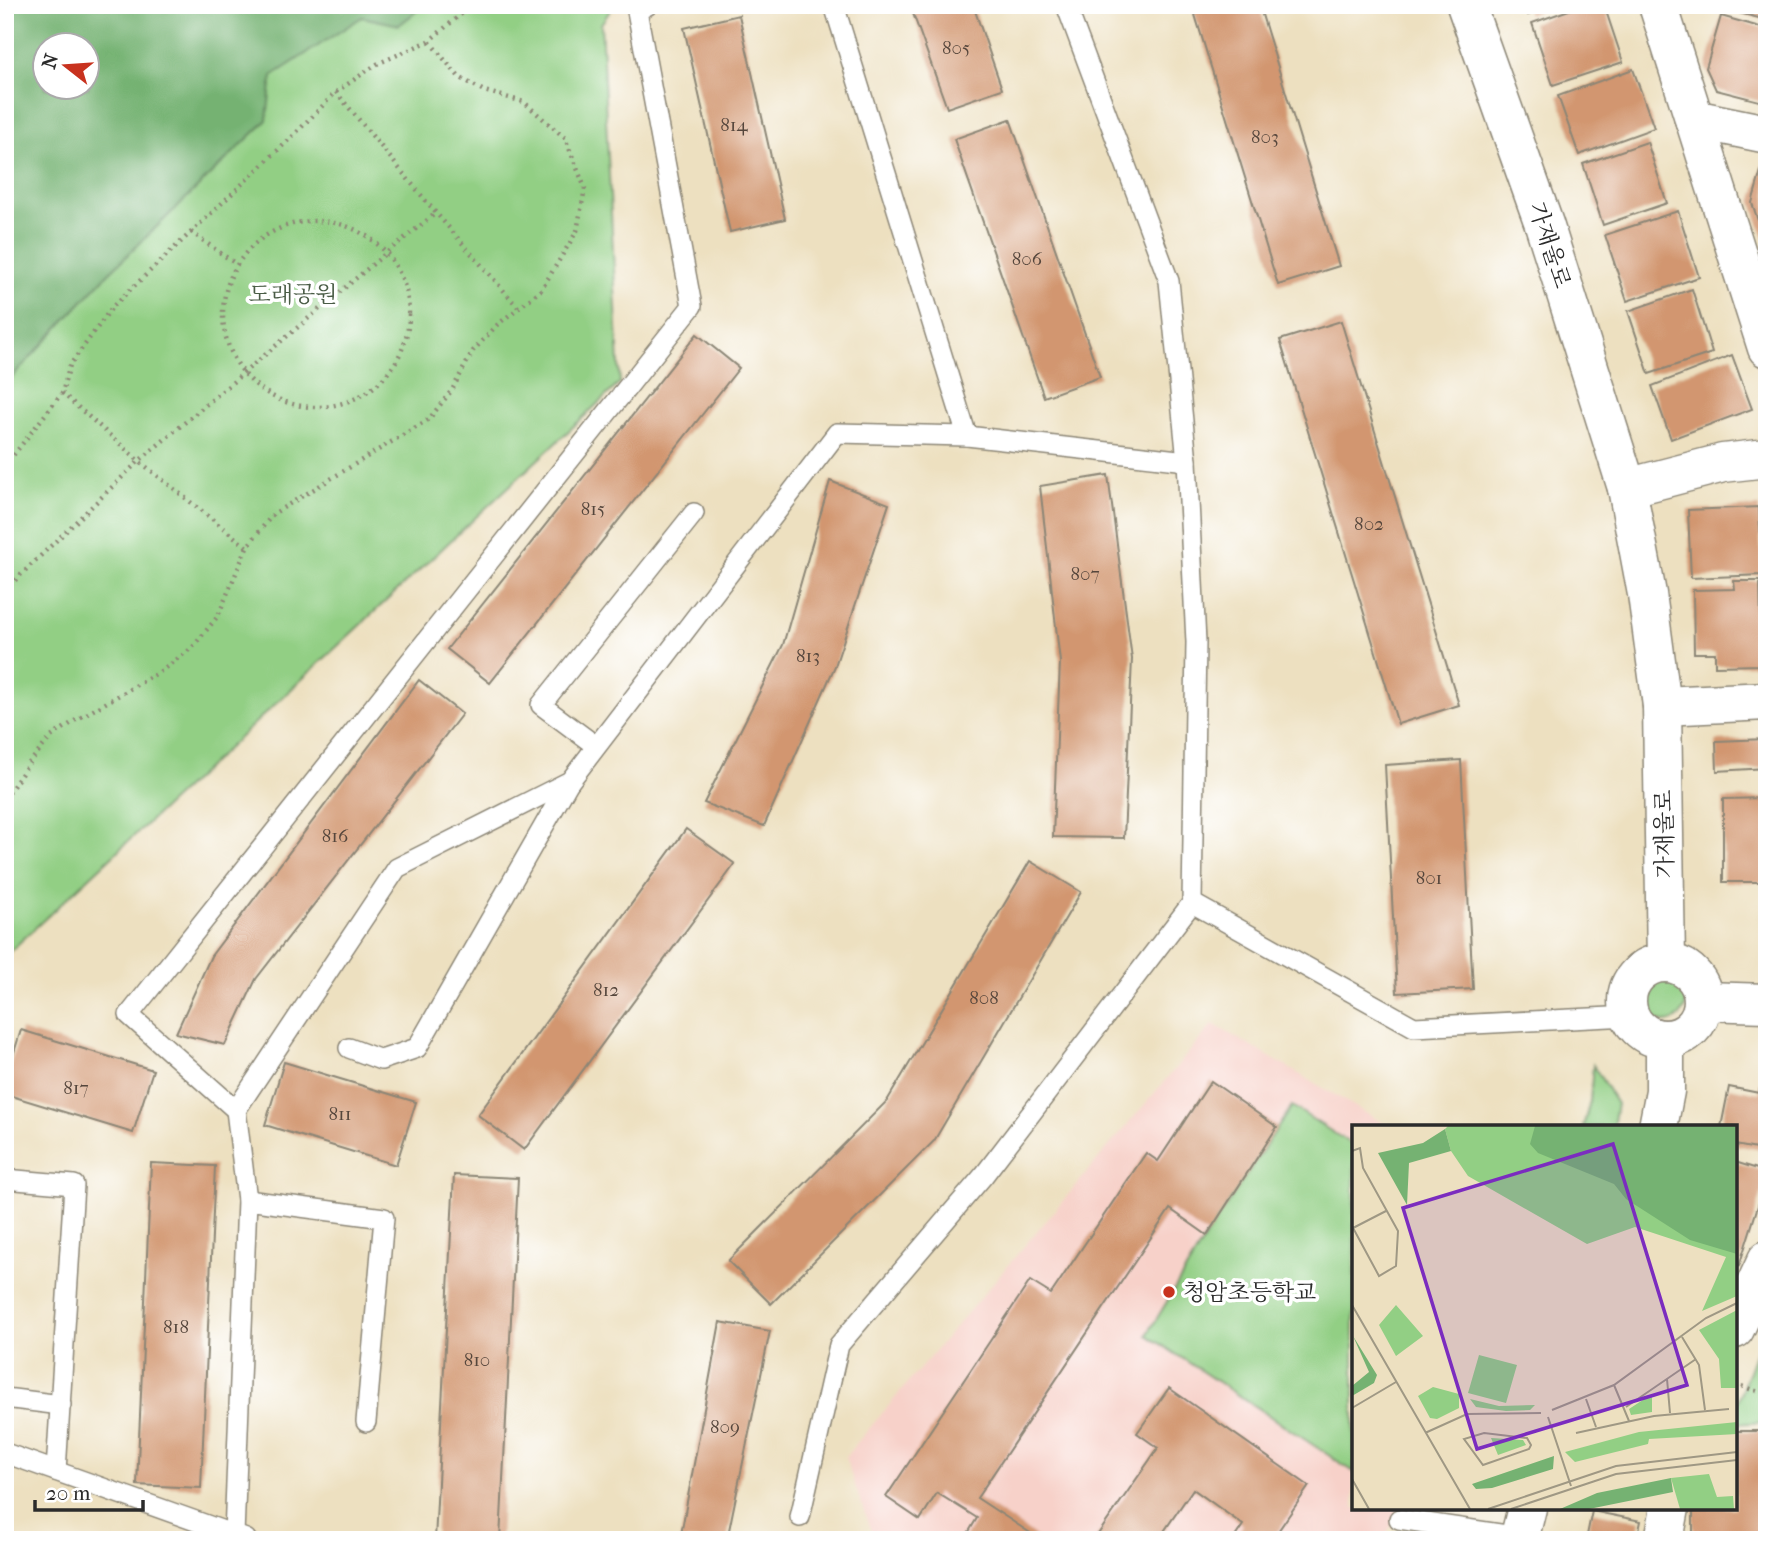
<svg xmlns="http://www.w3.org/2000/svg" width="1772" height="1545" font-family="'IM FELL French Canon','Noto Serif KR',serif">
<rect width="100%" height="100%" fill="#fff"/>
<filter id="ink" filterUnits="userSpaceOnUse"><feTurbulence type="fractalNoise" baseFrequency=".0143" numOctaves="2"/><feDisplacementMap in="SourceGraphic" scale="14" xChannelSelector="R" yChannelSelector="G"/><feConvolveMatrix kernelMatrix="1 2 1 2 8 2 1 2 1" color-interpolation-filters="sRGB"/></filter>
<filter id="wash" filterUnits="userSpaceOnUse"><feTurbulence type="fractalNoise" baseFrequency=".00686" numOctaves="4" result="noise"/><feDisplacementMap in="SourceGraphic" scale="28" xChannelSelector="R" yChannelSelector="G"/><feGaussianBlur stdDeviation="1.57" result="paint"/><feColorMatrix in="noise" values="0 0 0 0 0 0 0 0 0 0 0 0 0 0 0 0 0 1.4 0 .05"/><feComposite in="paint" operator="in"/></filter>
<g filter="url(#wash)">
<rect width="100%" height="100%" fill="#ede0c0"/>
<path fill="#f7d1c9" d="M1213 1024 1390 1127H1354V1508H1407L1380 1540H874L845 1457Z"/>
<g fill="#92cf84" stroke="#5e7d58" stroke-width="2" fill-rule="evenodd">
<path d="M5 5H614L601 24 620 383 5 956ZM46 46H88V88H46Z"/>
<circle cx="1665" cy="1001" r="21"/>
<path d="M1593 1065 1617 1104 1613 1127H1583L1590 1101Z"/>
<path d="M1292 1106 1354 1146V1472L1147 1335 1207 1235Z"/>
<path d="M1767 1322V1422L1735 1424V1409Z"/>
</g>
<path fill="#75b272" stroke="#506e4e" stroke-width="2" fill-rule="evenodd" d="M5 5H425L399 25 362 17 272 76 267 120 107 275 5 385ZM46 46H88V88H46Z"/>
<g id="blocks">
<g fill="#d29670">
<path d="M910 5H973L1002 89 947 108Z"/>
<path d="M1192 5H1259L1339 266 1278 285Z"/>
<path d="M1525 5H1557V6L1528 15Z"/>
<path d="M1583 5H1604L1623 62 1553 85 1532 23Z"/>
<path d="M1729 5H1767V20L1727 10Z"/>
<path d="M739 15 785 219 730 232 684 28Z"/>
<path d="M1721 16 1767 29V103L1716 90 1706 68Z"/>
<path d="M1633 69 1654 128 1579 155 1558 96Z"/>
<path d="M1010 119 1100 377 1044 397 954 139Z"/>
<path d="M1647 142 1667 203 1603 225 1583 164Z"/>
<path d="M1766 153H1767L1766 244 1752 203Z"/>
<path d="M1678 211 1699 277 1627 301 1605 235Z"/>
<path d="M1692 289 1712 353 1649 374 1628 311Z"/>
<path d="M1341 321 1459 705 1398 724 1280 340Z"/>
<path d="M697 334 739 368 490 683 447 649Z"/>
<path d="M1732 355 1752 409 1671 439 1652 386Z"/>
<path d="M1108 475 1132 659 1124 838 1053 837 1060 662 1040 486Z"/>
<path d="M830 481 889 504 835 666 764 826 704 803 783 645Z"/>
<path d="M1759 507 1762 575 1691 578 1688 510Z"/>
<path d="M1734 581H1760L1762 665 1715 666V653H1694L1693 590 1735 589Z"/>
<path d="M419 680 462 714 256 979 225 1045 176 1033 211 956Z"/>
<path d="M1767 739V768L1717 771 1716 741Z"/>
<path d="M1461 760 1473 989 1397 993 1385 765Z"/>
<path d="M1767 798V882H1723V799Z"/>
<path d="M686 829 735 864 524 1150 478 1115Z"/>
<path d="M1030 861 1081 892 934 1141 771 1304 728 1261 887 1101Z"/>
<path d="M21 1030 153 1070 133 1133 5 1094V1081Z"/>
<path d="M284 1062 416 1102 396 1165 265 1125Z"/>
<path d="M1764 1067 1767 1068V1151L1735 1145V1127H1721L1729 1087 1759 1093Z"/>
<path d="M1211 1081 1277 1127 1207 1235 1170 1209 977 1498 1041 1540H964L977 1518 937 1493 920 1520 886 1497 1030 1281 1051 1294 1146 1153 1158 1161Z"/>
<path d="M1735 1162 1767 1172V1177L1739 1266 1735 1264Z"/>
<path d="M151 1163 215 1166 201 1488 137 1485Z"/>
<path d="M454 1175 518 1178 500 1540H435Z"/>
<path d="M720 1322 770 1331 727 1540H680Z"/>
<path d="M1169 1388 1309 1486 1272 1540H1233L1243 1525 1193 1489 1158 1540H1094L1158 1448 1137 1433Z"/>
<path d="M1735 1431H1767V1540H1693V1508H1735Z"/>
<path d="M1592 1511 1641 1521 1637 1540H1586Z"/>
</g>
</g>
</g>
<g filter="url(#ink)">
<use href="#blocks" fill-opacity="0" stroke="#8c8676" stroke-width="2"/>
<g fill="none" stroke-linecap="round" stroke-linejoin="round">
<g stroke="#8c8676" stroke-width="22">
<g id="service">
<path d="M834 5 967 436"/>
<path d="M596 746 541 705 694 513"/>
<path d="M1192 903 1414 1027 1630 1016"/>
<path d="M349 1048 381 1060 417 1048 569 782"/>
<path d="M236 1110 129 1015 692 306 637 11 648 5"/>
<path d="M5 1179 74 1185 56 1471"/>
<path d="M247 1200 384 1218 366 1422"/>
<path d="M5 1398 61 1405"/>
<path d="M5 1453 246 1539"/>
<path d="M800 1517 839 1345 984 1175 1192 903 1196 642 1187 461 1169 281 1066 5"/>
<path d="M1399 1519 1520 1537"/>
<path d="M234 1535 247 1200 236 1110 397 868 570 781 837 433 967 436 1187 461"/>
</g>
</g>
<g stroke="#8c8676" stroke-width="41">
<g id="minor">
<path d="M1466 5 1544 224 1627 488 1647 594 1662 706 1666 963"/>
<path d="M1658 5 1767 348"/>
<path d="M1694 119 1767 134"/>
<path d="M1627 488 1723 463 1767 458"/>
<path d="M1662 706 1767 701"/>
<circle cx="1665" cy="1001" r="38"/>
<path d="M1704 1001 1767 1003"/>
<path d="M1658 1127 1665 1091V1039"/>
<path d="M1735 1329 1767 1260"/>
<path d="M1519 1540 1527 1508"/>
<path d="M1664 1540 1670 1508"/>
</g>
</g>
<g stroke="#8c8676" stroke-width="4.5" stroke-dasharray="2 5" stroke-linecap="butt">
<path d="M336 92 436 213 518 307"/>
<circle cx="316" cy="314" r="93"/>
<path d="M191 232 236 264"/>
<path d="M62 393 139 461 247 547"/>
<path d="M5 466 62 393 70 365 113 306 294 135 336 92 377 64 429 41 472 5"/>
<path d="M5 590 139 461 386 253 436 213"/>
<path d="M5 798 29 763 51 737 76 720 161 671 192 648 218 616 247 547 273 514 429 419 452 390 473 351 497 325 541 290 577 231 585 188 565 138 524 102 484 91 459 77 429 41"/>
<path d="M1735 1384 1759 1392 1767 1391"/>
</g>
<use href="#service" stroke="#fff" stroke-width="19"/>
<use href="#minor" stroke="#fff" stroke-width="38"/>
</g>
</g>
<circle fill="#c8321e" stroke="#fff" stroke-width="2.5" cx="1169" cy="1292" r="7"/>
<g text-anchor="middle" stroke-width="7" stroke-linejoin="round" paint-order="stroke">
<g font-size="19" fill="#55463c">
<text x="956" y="54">805</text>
<text x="734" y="131">814</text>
<text x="1265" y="143">803</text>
<text x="1027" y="265">806</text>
<text x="593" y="515">815</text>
<text x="1369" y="530">802</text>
<text x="1085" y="580">807</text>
<text x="808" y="662">813</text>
<text x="335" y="842">816</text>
<text x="1429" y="884">801</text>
<text x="606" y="996">812</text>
<text x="984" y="1004">808</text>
<text x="76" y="1094">817</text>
<text x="340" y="1120">811</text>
<text x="176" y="1333">818</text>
<text x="477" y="1366">810</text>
<text x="725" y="1433">809</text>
</g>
<g font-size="23" fill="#2b2b2b" stroke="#fff">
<text transform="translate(1550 245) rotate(72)" y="8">가재울로</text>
<text transform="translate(1664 834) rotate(-91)" y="8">가재울로</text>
</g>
<g font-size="23" fill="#4a5c46" stroke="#fff">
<text x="293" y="302">도래공원</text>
</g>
<g font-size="23" fill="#2b2b2b" stroke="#fff" text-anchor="start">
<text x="1183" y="1300">청암초등학교</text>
</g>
</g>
<g transform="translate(1352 1125)">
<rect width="385" height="385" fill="#ede0c0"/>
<path d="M96 1H311L385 115V171L350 186 374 132 283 102 235 119 116 51 99 26 93 4ZM44 180 71 211 44 231 27 200ZM385 185V263H369L367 234 347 205ZM127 230 165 240 154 278 116 268ZM81 262 107 269V283L85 294 78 293 66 271ZM300 269V287L279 290 277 284ZM118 274 147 281 183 280 178 285 154 286 124 282ZM385 297V309L297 314 296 319 223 337 213 327 287 307ZM139 313 171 315 174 320 146 330ZM357 349 365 372 381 371 382 384H328L319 353Z" fill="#92cf84"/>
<path d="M183 1H385V129L338 115 274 74 262 59 186 28 178 19ZM93 4 99 26 57 38 55 80 26 28 71 18ZM1 211 25 250 22 258 0 271V261L17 247ZM202 331 201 344 140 363 124 364 120 359ZM319 353 321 367 237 384H208L245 368Z" fill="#75b272"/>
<path fill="none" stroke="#9f9884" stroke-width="2" d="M0 26 8 23 11 43 46 106 44 141 27 151 0 101M1 103 34 86M0 180 118 384M330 212 347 240 353 285M315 254 318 288M262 260 277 296M234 274 244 302M274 282 344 234M0 283 44 257M200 285 262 260 354 193 385 178M196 292 219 361M73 308 115 289 189 288M132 308 175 313 179 320 177 324 131 340 112 314ZM224 308 302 291 377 284M0 354 17 384M136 384 264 341 385 327M159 384 264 349 385 335"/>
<path fill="#7b2cbf" fill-opacity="0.15" stroke="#7b2cbf" stroke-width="3.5" d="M261 19 335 260 125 324 51 83Z"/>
<rect width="385" height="385" fill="none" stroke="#2b2b2b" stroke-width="3.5"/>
</g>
<rect width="1772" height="1545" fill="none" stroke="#fff" stroke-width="28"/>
<g transform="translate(66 66) rotate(287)"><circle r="33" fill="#ffffff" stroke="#aaaaaa" stroke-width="2"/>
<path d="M0-5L12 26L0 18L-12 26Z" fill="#c8321e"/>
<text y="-10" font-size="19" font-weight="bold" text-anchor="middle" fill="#2b2b2b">N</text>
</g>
<path d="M35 1500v10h108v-10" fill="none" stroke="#2b2b2b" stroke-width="3.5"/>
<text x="46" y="1500" font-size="21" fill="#2b2b2b" stroke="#ffffff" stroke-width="5" paint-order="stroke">20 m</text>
</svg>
